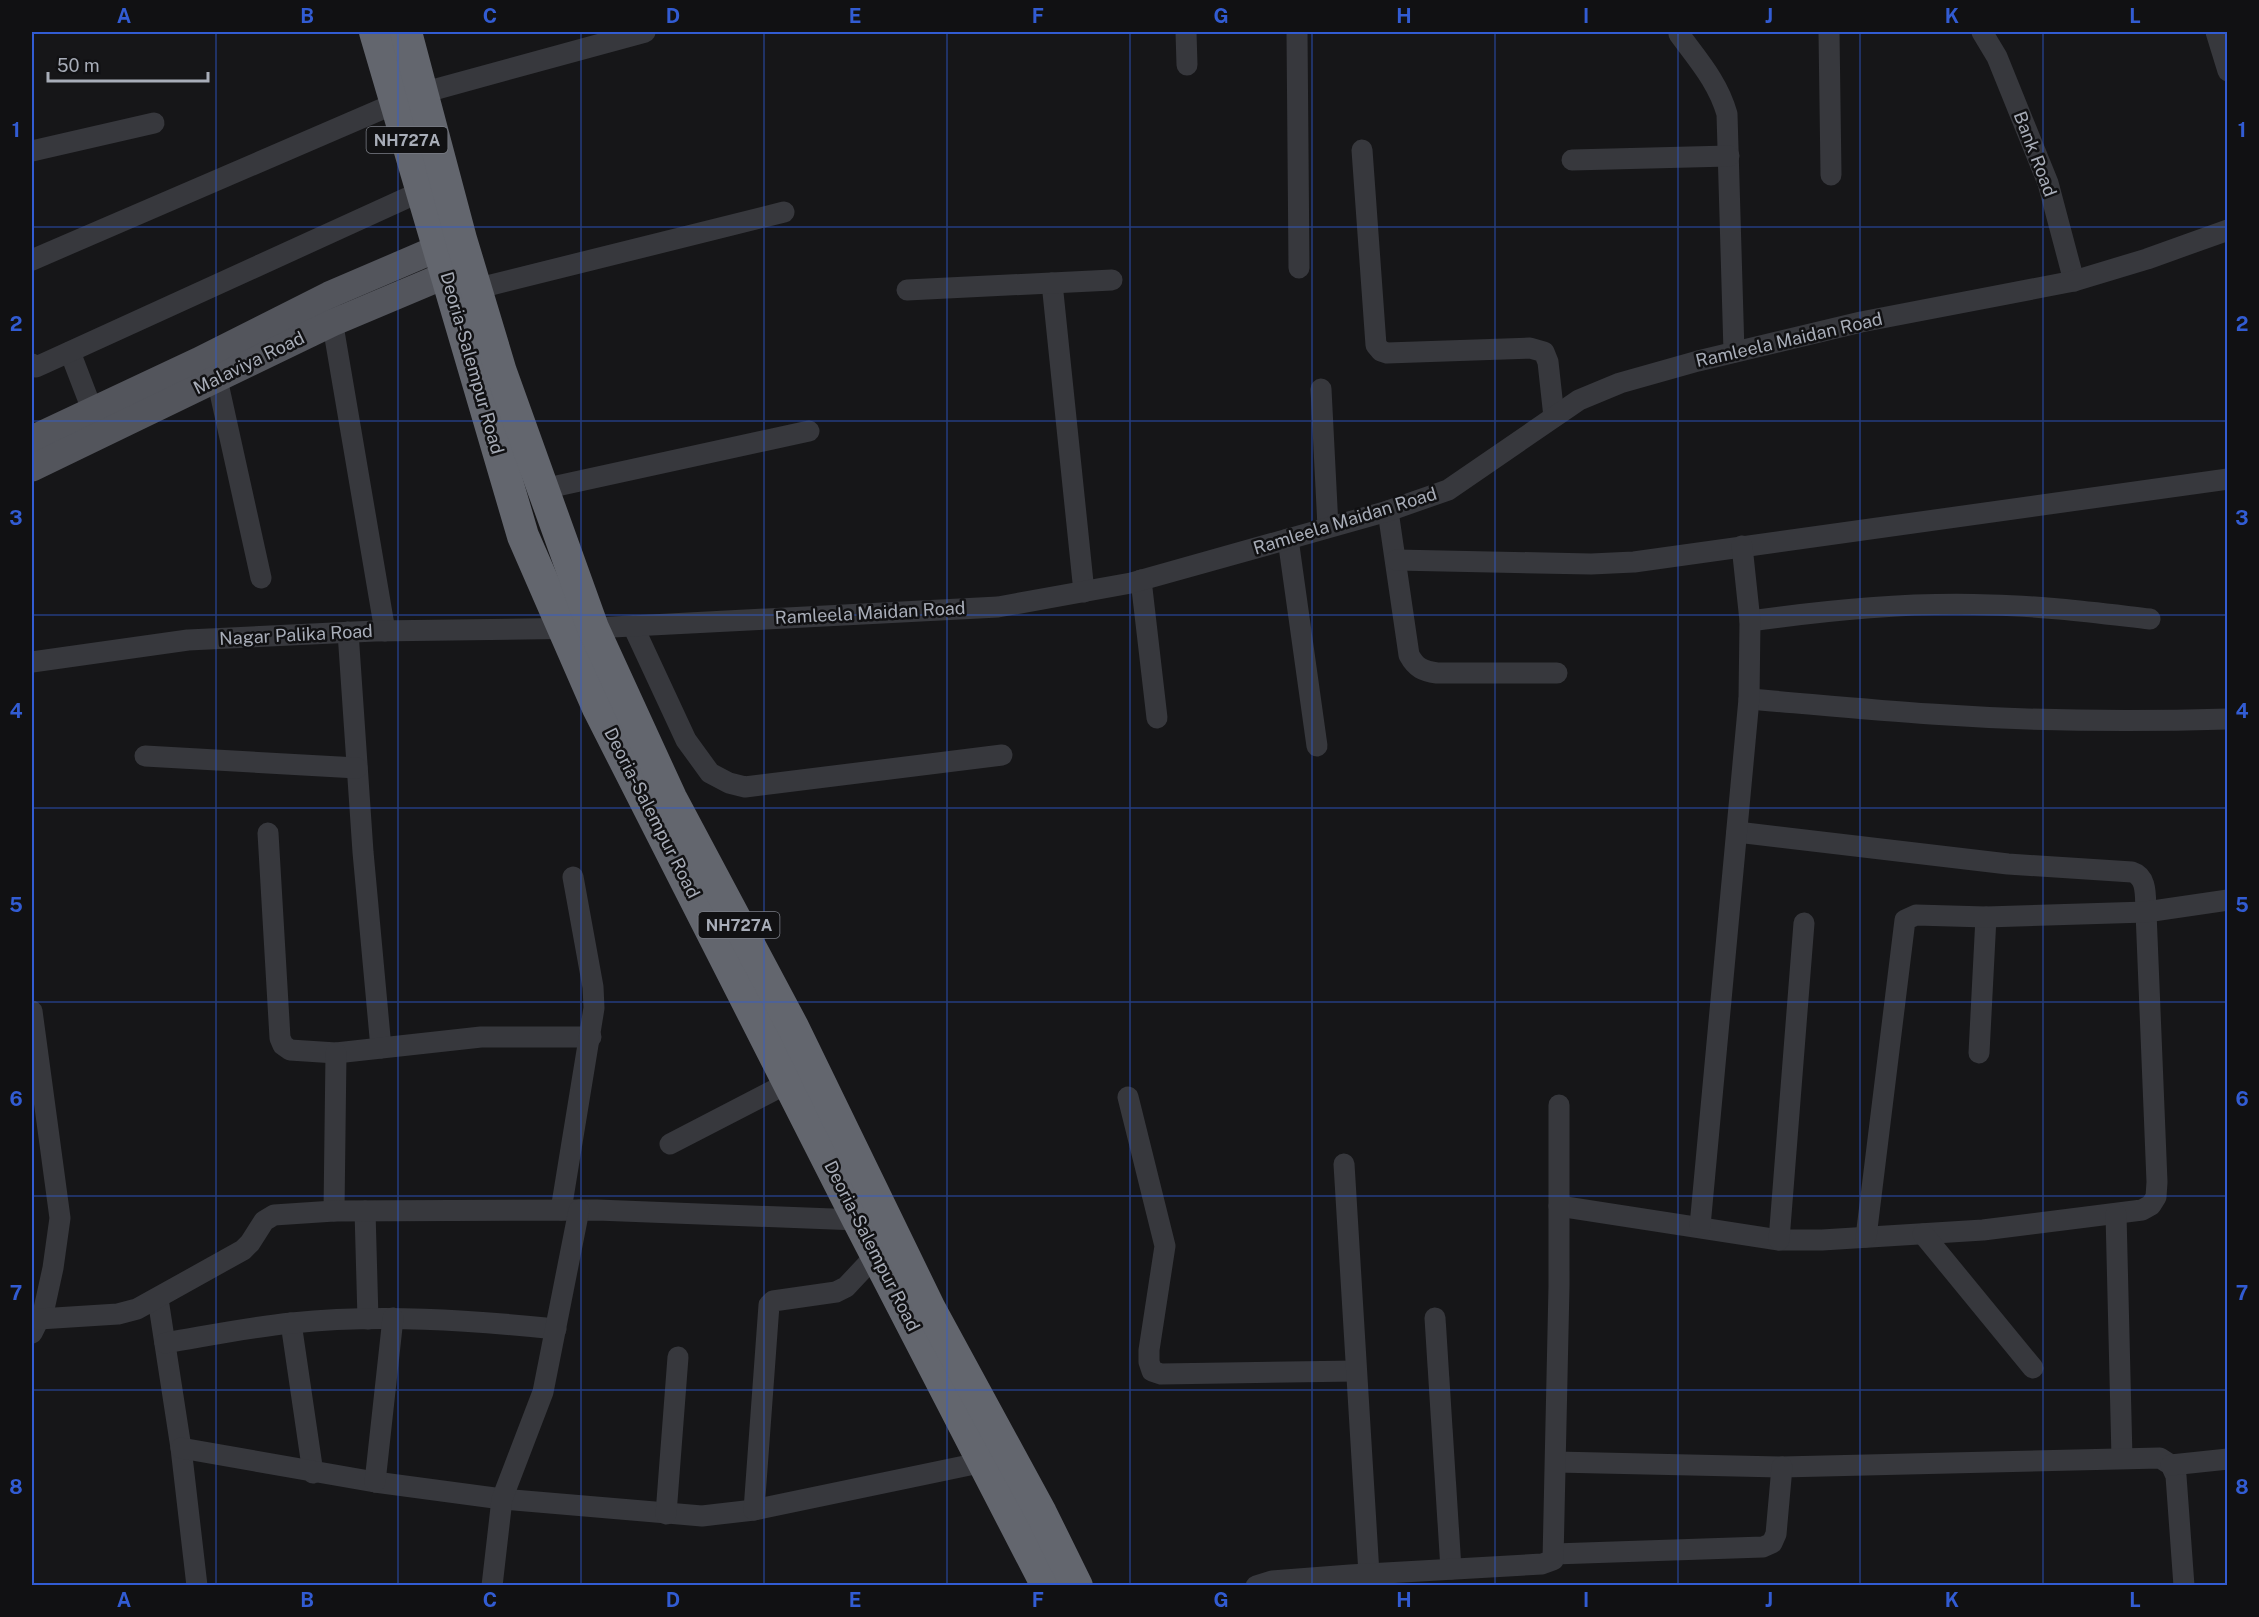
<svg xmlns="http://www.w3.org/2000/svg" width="2259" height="1617" font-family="'Public Sans',sans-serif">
<rect width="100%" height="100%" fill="#161618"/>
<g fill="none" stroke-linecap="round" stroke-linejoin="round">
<g stroke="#37383d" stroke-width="21">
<path d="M1186 32 1187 65"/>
<path d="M1297 32 1299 268"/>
<path d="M1829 32 1831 175"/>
<path d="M1982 32 1997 57 2048 183 2074 281"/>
<path d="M2216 32 2228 71"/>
<path d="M1679 34C1698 60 1718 82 1727 114L1734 352"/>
<path d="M422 93 645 32"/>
<path d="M1362 150 1376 345 1381 351 1387 353 1530 348 1544 352 1548 362 1554 417"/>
<path d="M32 151 154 123"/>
<path d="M1572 160 1729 156"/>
<path d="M32 260 396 103"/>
<path d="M1052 283 1084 592"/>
<path d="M475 289 784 212"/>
<path d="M907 290 1112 280"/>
<path d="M330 308 385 631"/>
<path d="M70 352 98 425"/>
<path d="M32 364 36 367 45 363 422 191"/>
<path d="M217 379 261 578"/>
<path d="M1321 389 1328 527"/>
<path d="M543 489 809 431"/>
<path d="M1388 511 1409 655C1416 668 1423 671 1437 673H1557"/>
<path d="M1288 539 1317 746"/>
<path d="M1396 560 1591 564 1634 562 2228 479"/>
<path d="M1141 580 1157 718"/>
<path d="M1750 621C1830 610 1910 602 1991 605 2044 606 2097 613 2150 619"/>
<path d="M633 626 686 740 710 773 729 783 745 787 1002 755"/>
<path d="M348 632 363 852 381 1048"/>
<path d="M32 662 188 640 375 631 593 628 998 607 1131 583 1388 511 1448 490 1579 400 1620 383 1698 361 1861 322 2074 281 2147 259 2228 230"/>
<path d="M1749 699C1810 704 1871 710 1931 714 2030 721 2129 722 2228 719"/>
<path d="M145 756 357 768"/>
<path d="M268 833 280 1038 283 1045 290 1050 336 1053 481 1037H591"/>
<path d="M32 1011 60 1218 53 1268 44 1309 32 1333"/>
<path d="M1979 1053 1986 917"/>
<path d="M1128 1097 1165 1246 1149 1350V1362L1152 1371 1161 1374 1356 1371"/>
<path d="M670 1144 788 1083"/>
<path d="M1344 1164 1369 1574"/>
<path d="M1559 1206 1779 1240H1822L1983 1230 2142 1210 2151 1205 2156 1197 2157 1182 2146 912C2145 897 2148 877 2132 872L2008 864 1737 832"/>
<path d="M561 1210 594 1008 593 987 573 877"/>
<path d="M334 1211 336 1053"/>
<path d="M365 1211 368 1319"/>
<path d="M2116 1214 2122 1458"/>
<path d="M1700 1226 1749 699 1750 621 1742 546"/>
<path d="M1923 1234 2033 1368"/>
<path d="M1866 1237 1905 920 1916 915 1986 917 2146 912 2228 900"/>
<path d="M1779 1240 1804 923"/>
<path d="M158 1299 181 1448 197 1586"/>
<path d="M1435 1318 1451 1569"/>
<path d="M39 1319 118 1314 137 1309 243 1250 250 1243 264 1221 274 1215 334 1211 597 1210 858 1220"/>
<path d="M291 1323 313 1473"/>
<path d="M165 1343C207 1336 250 1327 292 1323 380 1314 468 1320 556 1329"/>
<path d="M181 1448 375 1482 502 1499 702 1516 754 1510 984 1462"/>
<path d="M1556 1462 1782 1467 2160 1458 2171 1465 2176 1476 2184 1586"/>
<path d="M2171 1465 2228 1459"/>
<path d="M375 1482 393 1318"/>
<path d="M754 1510 769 1305 773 1301 836 1292 846 1287 876 1255"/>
<path d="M666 1514 678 1357"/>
<path d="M1554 1554 1763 1547 1772 1543 1776 1534 1782 1467"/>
<path d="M492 1586 502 1499 543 1392 579 1210"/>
<path d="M1256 1586 1272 1581 1350 1575 1542 1564 1553 1560 1559 1286V1105"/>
</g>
<g stroke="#53555c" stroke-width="27">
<path d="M32 439 198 361 329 295 457 240"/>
<path d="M32 468 332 323 465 267"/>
</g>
<g stroke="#63666e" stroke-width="32">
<path d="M375 32 523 536 598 708 858 1220 1047 1586"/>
<path d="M406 32 461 239 501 372 593 628 671 798 793 1027 930 1309 1041 1513 1077 1586"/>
</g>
</g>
<path fill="none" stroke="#325cd3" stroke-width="1.5" stroke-opacity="0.55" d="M216 32V1586M398 32V1586M581 32V1586M764 32V1586M947 32V1586M1130 32V1586M1312 32V1586M1495 32V1586M1678 32V1586M1860 32V1586M2043 32V1586M32 227H2228M32 421H2228M32 615H2228M32 808H2228M32 1002H2228M32 1196H2228M32 1390H2228"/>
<g text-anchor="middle" stroke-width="5" stroke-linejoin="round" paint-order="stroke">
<g fill="#111113" stroke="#7b7e86" stroke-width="1.5">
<rect x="366.5" y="127" width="81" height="26" rx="4.5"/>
<rect x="698.5" y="912" width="81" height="26" rx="4.5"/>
</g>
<g font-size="16" font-weight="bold" fill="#a8adb8">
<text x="407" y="146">NH727A</text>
<text x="739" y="931">NH727A</text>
</g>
<g font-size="18" fill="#a8adb8" stroke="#111113">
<text transform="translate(2035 154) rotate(69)" y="6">Bank Road</text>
<text transform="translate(1789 340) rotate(-13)" y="6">Ramleela Maidan Road</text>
<text transform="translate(249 363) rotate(-26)" y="6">Malaviya Road</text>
<text transform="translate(472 363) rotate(74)" y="6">Deoria-Salempur Road</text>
<text transform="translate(1345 521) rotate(-17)" y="6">Ramleela Maidan Road</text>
<text transform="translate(870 613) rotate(-3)" y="6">Ramleela Maidan Road</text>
<text transform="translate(296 635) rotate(-3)" y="6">Nagar Palika Road</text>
<text transform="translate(652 813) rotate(63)" y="6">Deoria-Salempur Road</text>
<text transform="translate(872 1246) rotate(63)" y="6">Deoria-Salempur Road</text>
</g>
</g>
<rect width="2259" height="1617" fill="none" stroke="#111113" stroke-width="66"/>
<path d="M48 72v9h160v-9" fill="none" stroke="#a8adb8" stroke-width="3"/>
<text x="57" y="72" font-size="18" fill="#a8adb8" stroke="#111113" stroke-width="4.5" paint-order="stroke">50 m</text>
<rect x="33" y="33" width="2193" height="1551" fill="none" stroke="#325cd3" stroke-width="2"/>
<g font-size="20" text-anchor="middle" font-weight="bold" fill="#325cd3">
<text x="124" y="23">A</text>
<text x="307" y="23">B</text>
<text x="490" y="23">C</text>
<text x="673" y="23">D</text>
<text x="855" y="23">E</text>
<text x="1038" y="23">F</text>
<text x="1221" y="23">G</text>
<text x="1404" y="23">H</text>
<text x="1586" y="23">I</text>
<text x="1769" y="23">J</text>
<text x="1952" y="23">K</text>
<text x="2135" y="23">L</text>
<text x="16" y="137">1</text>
<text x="2242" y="137">1</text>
<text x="16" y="331">2</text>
<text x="2242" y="331">2</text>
<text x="16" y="525">3</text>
<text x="2242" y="525">3</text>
<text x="16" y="718">4</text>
<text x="2242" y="718">4</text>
<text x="16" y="912">5</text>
<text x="2242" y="912">5</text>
<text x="16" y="1106">6</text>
<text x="2242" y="1106">6</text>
<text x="16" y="1300">7</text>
<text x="2242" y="1300">7</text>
<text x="16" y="1494">8</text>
<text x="2242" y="1494">8</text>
<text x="124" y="1607">A</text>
<text x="307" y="1607">B</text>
<text x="490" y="1607">C</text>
<text x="673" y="1607">D</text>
<text x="855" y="1607">E</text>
<text x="1038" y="1607">F</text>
<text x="1221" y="1607">G</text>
<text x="1404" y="1607">H</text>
<text x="1586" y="1607">I</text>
<text x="1769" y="1607">J</text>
<text x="1952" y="1607">K</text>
<text x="2135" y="1607">L</text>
</g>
</svg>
